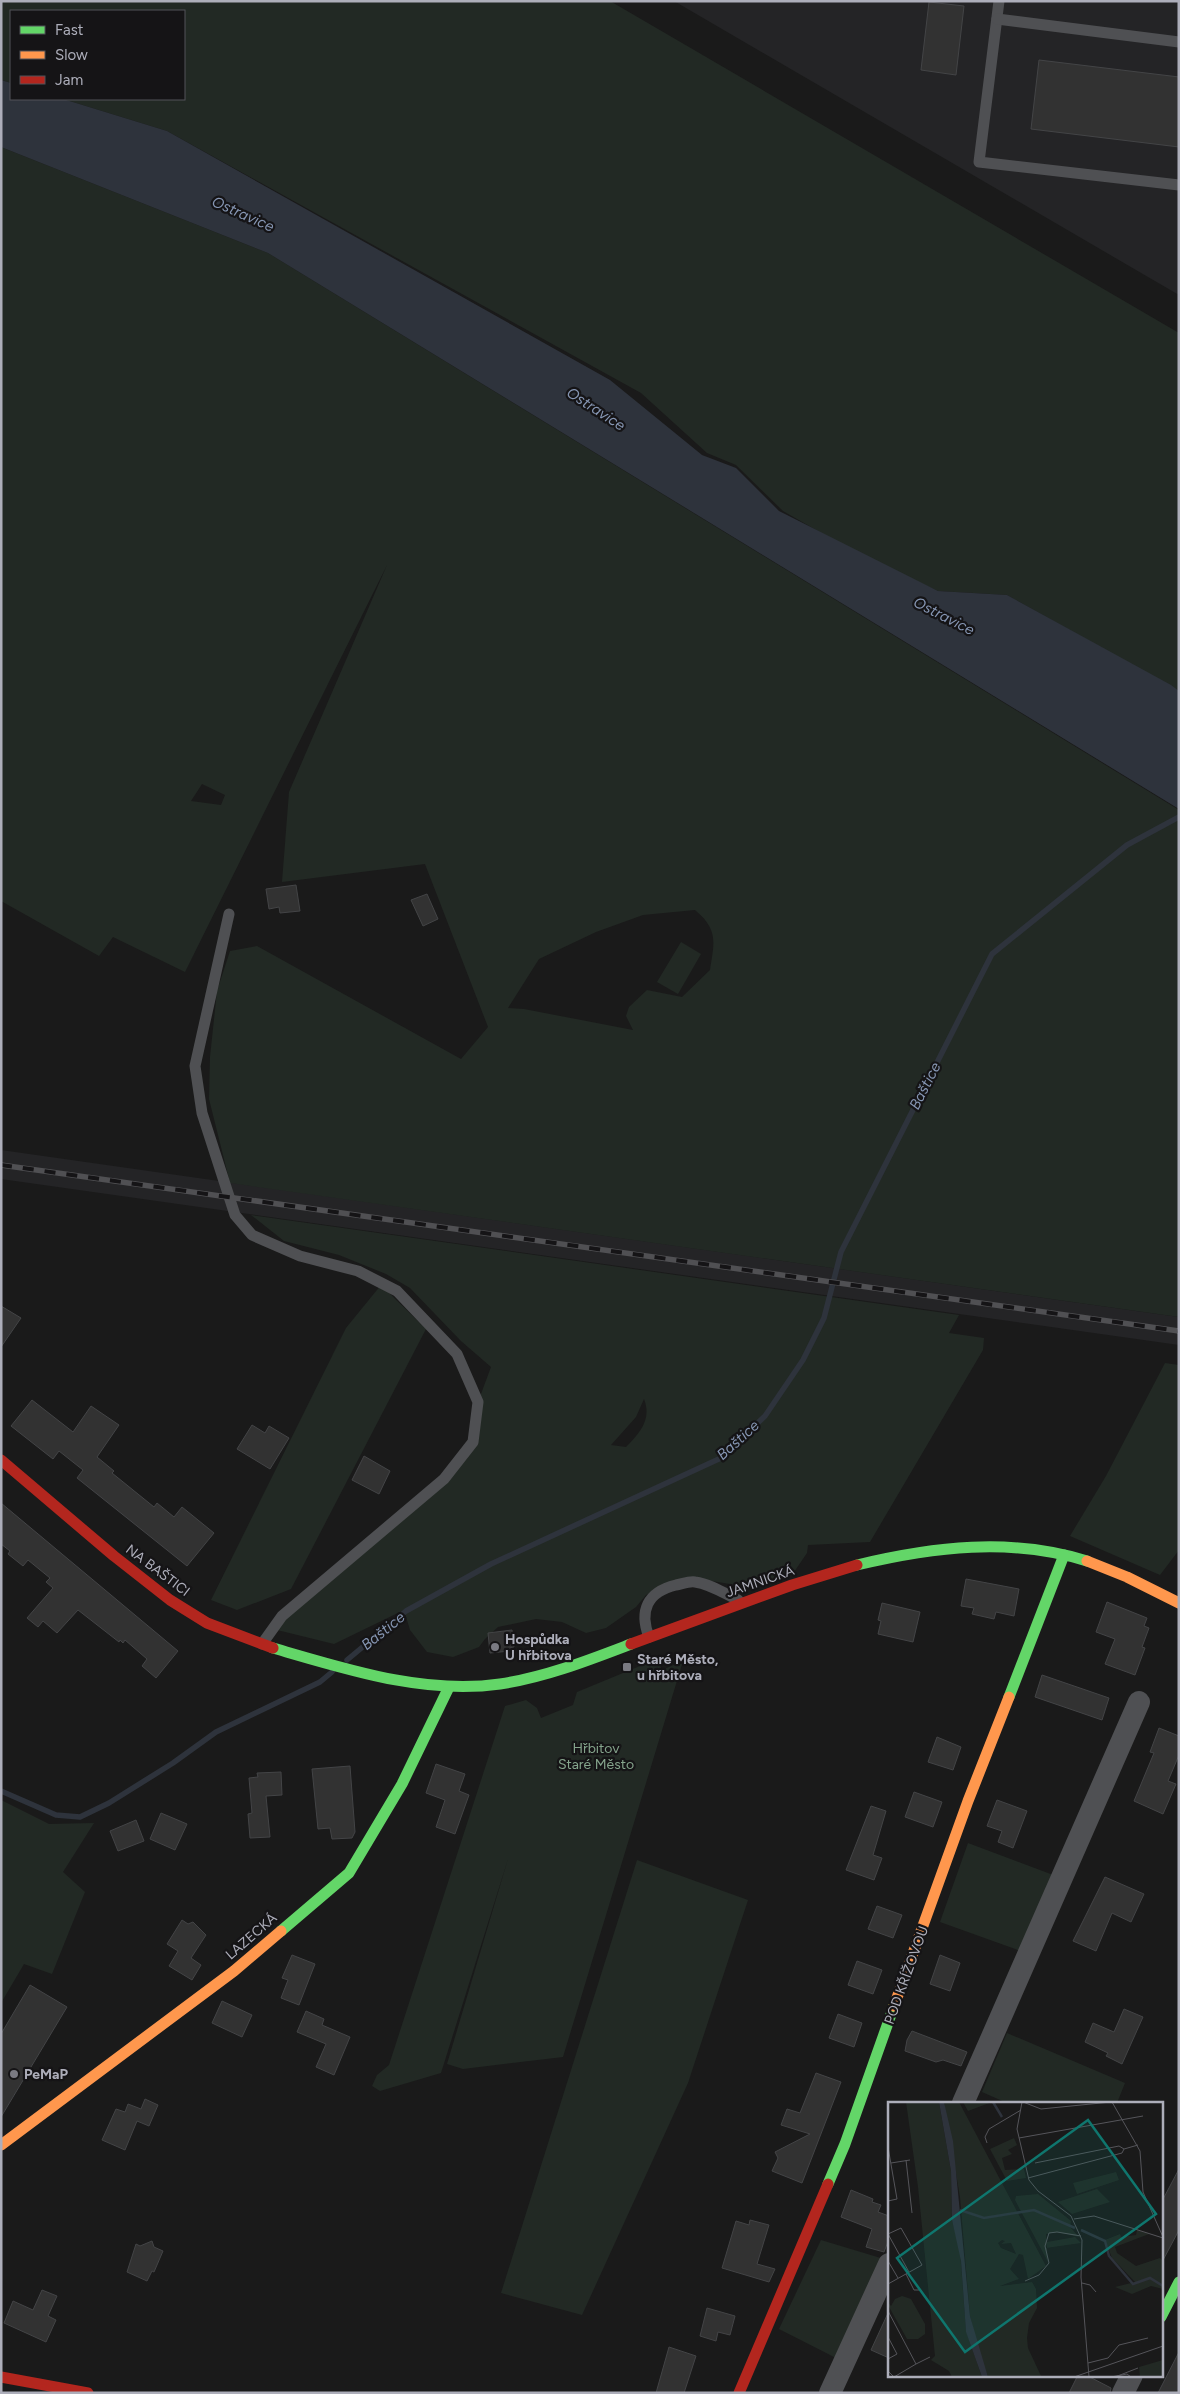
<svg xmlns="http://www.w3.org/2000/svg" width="1180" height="2394" font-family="Figtree,sans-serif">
<rect width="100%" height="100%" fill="#1a1a1a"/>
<g fill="#242426">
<path d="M674 1H1179V295Z"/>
<path d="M1 1150 1179 1317V1345L1 1179Z"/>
</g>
<g fill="#222924" fill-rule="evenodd">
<path d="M1 1H610L1179 333V691L1007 595 938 591 867 559 783 511 736 465 707 453 641 393 167 131 63 99H184V11H11V83L1 80Z"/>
<path d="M1 147 268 253 1179 810V1317L230 1183 209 1099 210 1057 217 991 230 951 257 946 461 1059 488 1027 425 864 282 882 289 792 387 565 185 972 113 937 99 956 1 901ZM202 784 225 795 221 805 191 801ZM695 910C719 930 714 943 710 970L682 997 647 990 629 1007 626 1016 633 1030 524 1009 508 1008 539 959 596 932 643 915Z"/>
<path d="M681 942 701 954 678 994 657 982Z"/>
<path d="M251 1215 959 1315 949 1333 984 1338 983 1350 870 1542 808 1545 807 1553 794 1572 754 1588 694 1578 660 1587 646 1595 636 1607 606 1628 586 1633 562 1622 536 1619 498 1627 485 1639 479 1647 453 1657 427 1652 410 1630 404 1610 334 1644 273 1629 444 1479 472 1442 478 1402 491 1367 461 1341 410 1288 386 1274 339 1255 284 1241ZM644 1399C652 1419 640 1433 626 1447L611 1445 636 1417Z"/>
<path d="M381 1285 426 1329 291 1589 237 1610 211 1600 346 1328Z"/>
<path d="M1165 1363 1179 1365V1550L1160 1575 1070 1536 1106 1476Z"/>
<path d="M657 1659 662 1670 683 1661 563 2057 463 2069 447 2064 508 1859 441 2073 380 2091 372 2086 377 2075 389 2065 505 1706 526 1700 537 1708 541 1718 573 1705 577 1692Z"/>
<path d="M1 1800 49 1824 94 1823 63 1872 85 1892 52 1974 24 1964 1 2003Z"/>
<path d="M968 1843 1056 1876 1026 1953 940 1922Z"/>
<path d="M637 1860 748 1900 688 2083 582 2315 501 2293Z"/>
<path d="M1007 2033 1125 2083 1117 2103H1007L982 2092Z"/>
<path d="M821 2240 884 2259 838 2359 779 2329Z"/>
</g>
<path fill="#2e333c" d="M1 80 11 83V99H63L167 131 610 380 702 455 736 468 779 511 938 591 1007 595 1171 685 1179 691V809L268 253 1 147Z"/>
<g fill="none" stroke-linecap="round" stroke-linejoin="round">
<g stroke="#2e333c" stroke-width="5.5">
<path d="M347 1660 406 1611 491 1564 721 1458 765 1416 803 1360 824 1318 841 1252 992 954 1127 845 1179 817"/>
<path d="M1 1791 56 1815 80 1817 109 1803 173 1763 216 1732 320 1682 332 1672"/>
</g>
</g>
<g fill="#323232" stroke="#434446">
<path d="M929 2 964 6 956 75 921 70Z"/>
<path d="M1039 60 1179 77V147L1031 129Z"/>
<path d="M296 885 300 911 280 913 279 907 269 909 266 889Z"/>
<path d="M427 894 438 919 423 926 411 900Z"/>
<path d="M1 1306 21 1318 1 1347Z"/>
<path d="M32 1400 73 1432 91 1406 119 1425 97 1457 114 1471 112 1473 154 1507 157 1503 174 1517 182 1507 214 1533 187 1566 77 1478 83 1470 59 1451 53 1459 11 1426Z"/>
<path d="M252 1425 265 1433 269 1426 289 1438 270 1469 237 1449Z"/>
<path d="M364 1456 390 1471 379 1494 352 1480Z"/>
<path d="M1 1503 178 1651 156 1678 142 1666 147 1659 125 1640 123 1643 120 1640 119 1642 78 1610 57 1633 43 1621 38 1627 27 1618 53 1588 46 1582 50 1578 28 1560 23 1566 8 1554 10 1551 1 1544Z"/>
<path d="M966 1579 1019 1589 1014 1616 996 1612 994 1619 972 1614 974 1608 961 1606Z"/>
<path d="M1107 1602 1147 1618 1144 1626 1149 1628 1142 1647 1145 1648 1135 1675 1105 1664 1115 1639 1096 1632Z"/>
<path d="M882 1603 920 1612 913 1642 878 1634 881 1621 878 1620Z"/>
<path d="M512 1630 514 1647 510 1648V1651L490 1653 488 1633Z"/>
<path d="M1042 1675 1109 1698 1102 1720 1035 1697Z"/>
<path d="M1159 1728 1179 1736V1755L1168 1781 1176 1784 1163 1814 1134 1801 1154 1753 1150 1752Z"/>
<path d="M937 1737 961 1747 953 1770 928 1762Z"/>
<path d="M436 1764 465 1774 459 1791 469 1795 455 1834 436 1827 445 1800 426 1793Z"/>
<path d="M350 1766 355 1832 352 1838 332 1839 330 1828 318 1829 312 1769Z"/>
<path d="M281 1772 282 1795 266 1796 270 1837 250 1838 248 1814 252 1813 249 1778 258 1777 257 1773Z"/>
<path d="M914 1792 942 1802 933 1827 905 1817Z"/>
<path d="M997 1800 1027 1811 1013 1848 998 1842 1002 1831 987 1826Z"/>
<path d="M871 1806 886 1811 873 1855 882 1858 874 1880 846 1870Z"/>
<path d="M161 1813 187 1824 175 1850 150 1839Z"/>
<path d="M136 1820 144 1841 118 1851 110 1831Z"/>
<path d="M1105 1877 1144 1894 1131 1922 1112 1913 1096 1951 1073 1941Z"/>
<path d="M877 1906 902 1915 893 1938 868 1929Z"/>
<path d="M182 1920 188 1924 193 1922 206 1935 191 1958 201 1965 192 1980 169 1966 178 1951 167 1944Z"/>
<path d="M292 1955 315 1964 299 2005 281 1998 288 1980 282 1978Z"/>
<path d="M940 1955 960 1963 950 1991 930 1984Z"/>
<path d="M857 1961 882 1970 873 1994 848 1985Z"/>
<path d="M30 1985 67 2007 1 2117V2034Z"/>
<path d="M222 2001 252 2015 242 2037 212 2023Z"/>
<path d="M1124 2009 1143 2017 1122 2064 1106 2056 1108 2053 1085 2042 1093 2023 1114 2032Z"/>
<path d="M306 2011 324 2019 322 2025 350 2037 334 2075 316 2067 326 2044 297 2032Z"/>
<path d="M838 2014 862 2023 854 2047 829 2038Z"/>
<path d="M912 2031 967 2052 961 2066 943 2060 936 2062 905 2051 907 2040Z"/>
<path d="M816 2073 841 2082 802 2183 772 2171 778 2158 775 2152 810 2134 781 2125 787 2109 800 2113Z"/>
<path d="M145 2099 158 2105 149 2126 137 2121 125 2150 102 2140 116 2109 125 2112 128 2104 141 2109Z"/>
<path d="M1179 2169V2230L1161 2264V2203Z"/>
<path d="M851 2190 873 2199 872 2202 881 2205 878 2212 889 2216V2239L884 2252 866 2247 872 2229 841 2217Z"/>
<path d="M750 2220 769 2225 757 2264 775 2269 769 2282 722 2268 736 2221 749 2225Z"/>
<path d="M152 2241 154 2247 163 2251 154 2272 152 2271 147 2281 127 2272 136 2244 140 2246Z"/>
<path d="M42 2290 57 2296 48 2316 56 2320 46 2342 4 2323 13 2301 33 2310Z"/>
<path d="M707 2308 735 2316 730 2335 718 2332 716 2341 700 2336Z"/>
<path d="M889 2311V2358L871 2350Z"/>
<path d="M669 2347 696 2356 684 2393H656Z"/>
<path d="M1179 2352V2393H1158Z"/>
<path d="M1078 2375H1086L1111 2388 1110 2393H1069Z"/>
</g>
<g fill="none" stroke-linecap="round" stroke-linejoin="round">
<g stroke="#4f5053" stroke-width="11">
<path d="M999 1 979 162 1179 185"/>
<path d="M997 19 1179 42"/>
<path d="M229 914 195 1066 202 1113 235 1215 252 1235 300 1256 358 1271 397 1291 457 1354 478 1402 473 1442 444 1479 282 1616 262 1644"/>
<path d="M649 1637C639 1611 647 1592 676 1585 682 1584 689 1581 695 1582 710 1584 724 1593 738 1600"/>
</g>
<g stroke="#4f5053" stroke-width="22">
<path d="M963 2103 1139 1702"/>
<path d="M830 2393 889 2264"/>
<path d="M1123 2393 1132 2375"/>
</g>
<g stroke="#63d668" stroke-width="11">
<path d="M857 1565C932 1547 1011 1537 1087 1561"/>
<path d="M273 1648C346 1669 424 1695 500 1684 546 1677 589 1660 631 1644"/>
<path d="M1009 1697 1064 1555"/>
<path d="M281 1931 349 1873 402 1784 449 1687"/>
<path d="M828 2184 845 2144 894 2006"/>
<path d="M1161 2317 1179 2282"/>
</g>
<g stroke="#ff974d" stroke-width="11">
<path d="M1087 1561 1127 1577 1179 1603"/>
<path d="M894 2006 968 1801 1009 1697"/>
<path d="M1 2145 234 1971 281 1931"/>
</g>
<g stroke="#b3261e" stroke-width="11">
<path d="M1 1460 114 1556 170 1600 207 1623 273 1648"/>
<path d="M631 1644 792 1585 857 1565"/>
<path d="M1 2377 88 2393"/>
<path d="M739 2393 828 2184"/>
</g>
<g stroke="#505053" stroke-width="5.5">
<path id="rail" d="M1 1165 1179 1331"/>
</g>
<use href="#rail" stroke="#151416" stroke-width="4" stroke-dasharray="11" stroke-linecap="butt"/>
</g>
<g fill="#7a7a82" stroke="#151416" stroke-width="2">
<circle cx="495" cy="1647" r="5"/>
<rect x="622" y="1662" width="10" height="10" rx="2.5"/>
<circle cx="14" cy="2074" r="5"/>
</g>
<g text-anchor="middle" stroke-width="4.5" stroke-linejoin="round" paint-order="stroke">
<g font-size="14" fill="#adaeba" stroke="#151416">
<text transform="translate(158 1570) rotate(37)" y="5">NA BAŠTICI</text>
<text transform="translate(760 1581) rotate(-19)" y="5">JAMNICKÁ</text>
<text transform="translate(251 1936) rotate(-41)" y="5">LAZECKÁ</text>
<text transform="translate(906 1975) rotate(-70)" y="5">POD KŘÍŽOVOU</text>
</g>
<g font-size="14" font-weight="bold" fill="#adaeba" stroke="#151416" text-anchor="start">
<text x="505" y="1644">Hospůdka<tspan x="505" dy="16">U hřbitova</tspan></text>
<text x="637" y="1664">Staré Město,<tspan x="637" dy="16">u hřbitova</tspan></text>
<text x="24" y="2079">PeMaP</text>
</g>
<g font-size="14" fill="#85a48c" stroke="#151416">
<text x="596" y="1753">Hřbitov<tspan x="596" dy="16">Staré Město</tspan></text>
</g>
<g font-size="15" font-style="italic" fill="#8696b3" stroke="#151416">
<text transform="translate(243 214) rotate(24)" y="5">Ostravice</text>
<text transform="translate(596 409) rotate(33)" y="5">Ostravice</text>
<text transform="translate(944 616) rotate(27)" y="5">Ostravice</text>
<text transform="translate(925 1086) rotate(-63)" y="5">Baštice</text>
<text transform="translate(738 1440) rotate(-42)" y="5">Baštice</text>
<text transform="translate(383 1631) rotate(-39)" y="5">Baštice</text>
</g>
</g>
<g transform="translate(888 2102)">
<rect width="275" height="275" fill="#1a1a1a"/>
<path d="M18 0H51L63 69 64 118 72 149 78 229 94 275H64L61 269 43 258 47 254 30 85ZM56 0H71L158 164 140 177 135 153 131 152 122 167 131 177 112 184 144 180 148 187 149 206 141 221 139 236 140 246 153 274 100 275 92 253 82 214 72 95ZM114 138 117 139 113 142 123 141 128 152 113 146 110 141ZM75 0H104L80 9ZM126 36 129 43 120 48 124 52 114 56 117 68 136 67 138 76 119 79 102 47ZM228 70 231 78 189 92 185 81ZM209 87 222 100 184 112 170 100ZM150 92 183 119 182 125 191 135 169 130 158 132 160 160 127 98 128 94ZM249 128 261 132 227 145 229 151 248 164 272 156 275 159V187L263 184 244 192 227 185 247 180 224 156 217 138 232 132 233 135 248 133ZM187 135 193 141 158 146 159 140ZM14 194 23 197 37 222V232L30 237H19L0 203V200L3 204 7 197ZM275 258V275H252L251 265Z" fill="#222924" fill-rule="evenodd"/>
<path d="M51 0H56L65 39 82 214 100 275H94L78 230 73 159 64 118 63 69Z" fill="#2e333c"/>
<path fill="none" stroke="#2e333c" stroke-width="2.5" d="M105 0 114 15M72 108 96 116 146 108 187 126M193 128 217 139 221 154 245 182 262 176 275 184"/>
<path fill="none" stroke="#55555a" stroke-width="1" d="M134 0 129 27 141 78 150 89 183 114 194 138 193 175 201 275M135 0 153 7 223 0M224 0 252 49 255 90 275 135M131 36 255 14M99 41 97 35 101 27 133 8M0 45 9 97 0 99M18 58 24 111M3 61 22 58M147 61 231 44 236 47 250 43M140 76 234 51 236 47M186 117 206 114 275 136M0 132 13 126 34 163 0 182M0 132 21 170M0 159 10 176M18 172 26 188H31M137 179 151 173 161 161 157 144 161 131 169 130 193 134M194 181 202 183 208 190M0 209 28 262 6 275 0 269M0 235 9 252 0 257M200 261 220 256 231 243 260 236M28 262 42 255M186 275 275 244M223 275 239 272 243 275M227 275 250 266"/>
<path fill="#0f766e" fill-opacity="0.15" stroke="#0f766e" stroke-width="2.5" d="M200 18 268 112 77 250 9 156Z"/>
<rect width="275" height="275" fill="none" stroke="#adaeba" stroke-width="2.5"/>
</g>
<rect width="1180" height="2394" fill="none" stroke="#adaeba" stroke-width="5"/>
<rect x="10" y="10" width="175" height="90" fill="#151416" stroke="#525258"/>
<rect x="20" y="26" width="25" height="8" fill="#63d668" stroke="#525258"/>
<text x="55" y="35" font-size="15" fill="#adaeba">Fast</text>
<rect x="20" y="51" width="25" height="8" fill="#ff974d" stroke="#525258"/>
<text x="55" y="60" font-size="15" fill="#adaeba">Slow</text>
<rect x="20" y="76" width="25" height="8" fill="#b3261e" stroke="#525258"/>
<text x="55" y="85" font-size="15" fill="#adaeba">Jam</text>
</svg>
